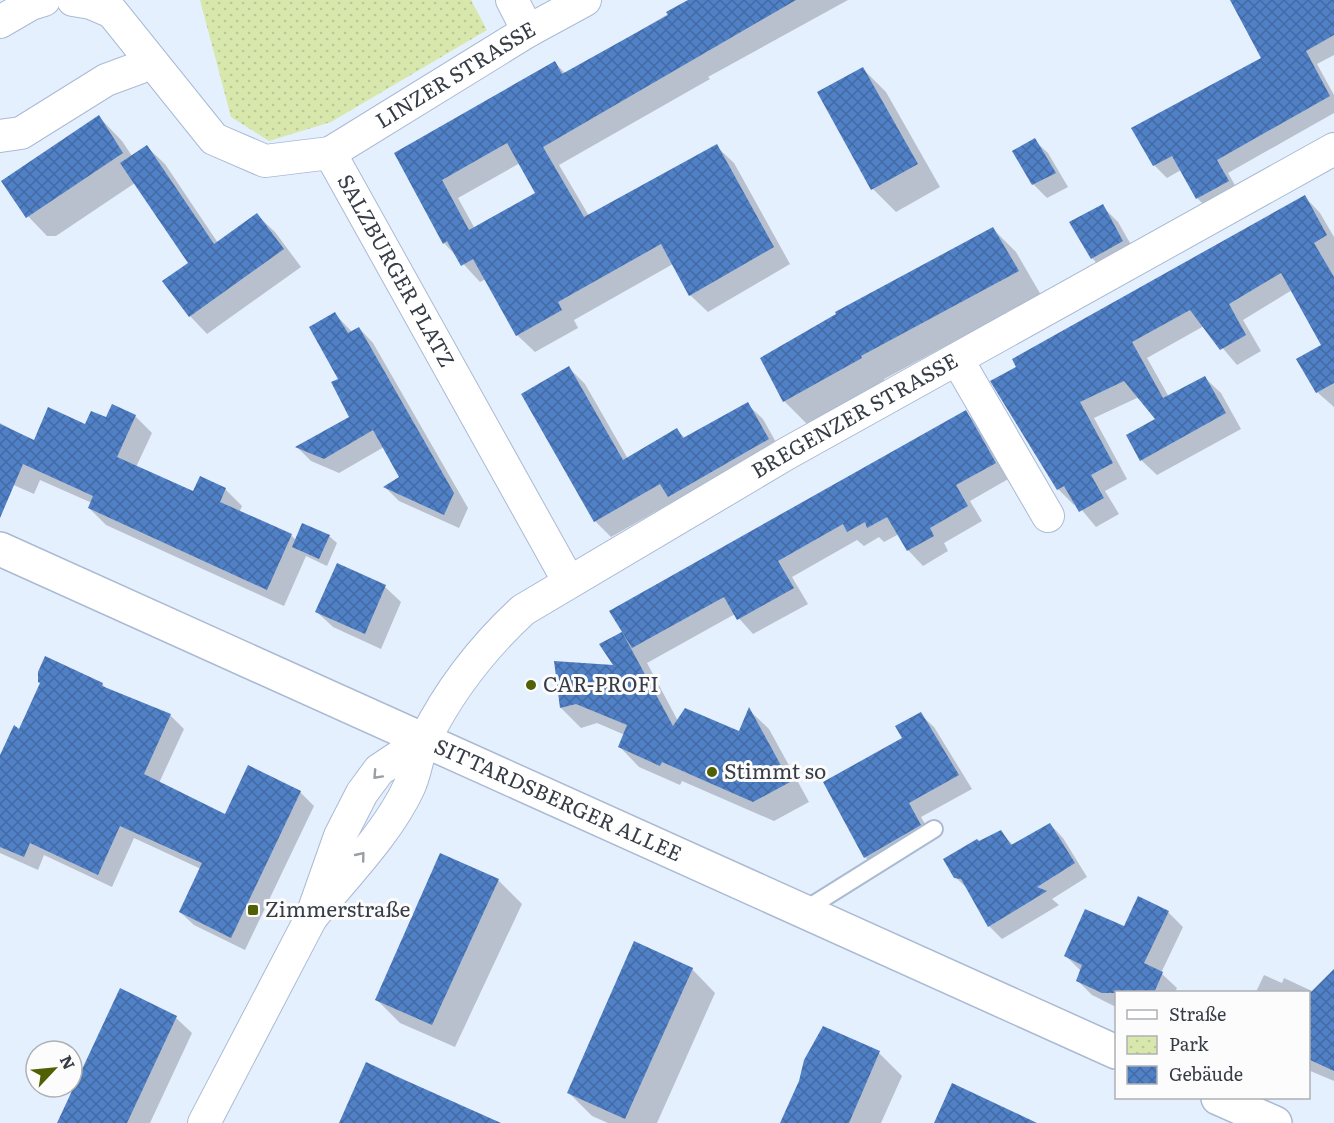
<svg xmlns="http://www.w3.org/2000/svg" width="1334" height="1123" font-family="Literata,serif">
<defs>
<pattern id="park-dots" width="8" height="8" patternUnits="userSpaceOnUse" patternTransform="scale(1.5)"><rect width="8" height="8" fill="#d8e8ad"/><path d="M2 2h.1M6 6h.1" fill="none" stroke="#bac896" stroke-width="1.8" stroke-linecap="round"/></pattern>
<pattern id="building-cross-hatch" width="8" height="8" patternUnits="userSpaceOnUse" patternTransform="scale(1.5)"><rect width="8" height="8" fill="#5080c6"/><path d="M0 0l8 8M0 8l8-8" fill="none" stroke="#436aa3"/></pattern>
</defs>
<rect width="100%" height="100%" fill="#e5f0ff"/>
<path fill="url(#park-dots)" d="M200 0H471L487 30 331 122 269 141 231 117Z"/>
<g fill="#0003" fill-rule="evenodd">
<path d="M692 0H848L708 77 710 79 559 165 589 216 716 146 734 163 790 264 708 312 690 295 673 264 574 320 578 328 535 352 517 335 486 279 480 282 444 243 396 154 555 63 566 74ZM520 163 537 193 475 229 458 198Z"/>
<path d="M1231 0H1334V55L1317 64 1334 95V113L1228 173 1240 194 1210 211 1198 199 1181 170 1167 178 1154 165 1263 59Z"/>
<path d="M863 69 886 92 940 187 896 212 873 189Z"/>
<path d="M99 117 122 141 132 156 147 147 165 164 218 243 257 215 275 232 301 267 207 334 190 316V263L135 183 56 236H47L24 212Z"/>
<path d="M1034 140 1048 153 1068 187 1047 198 1033 184Z"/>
<path d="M1305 197 1320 213 1334 237V407L1317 392 1324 345 1292 290 1243 320 1261 351 1237 365 1204 326 1147 358 1169 397 1205 378 1221 393 1241 429 1157 475 1141 460 1157 420 1139 397 1094 418 1127 479 1105 491 1119 514 1096 527 1076 503 1074 505 1058 489 993 381Z"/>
<path d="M1102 206 1118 222 1138 257 1107 274 1092 258Z"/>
<path d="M992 228 1016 252 1041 295 884 379 885 382 808 425 784 401 762 358 838 315 837 312Z"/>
<path d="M335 314 352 332 359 328 373 343 468 508 459 528 399 501 385 487 402 478 384 447 339 473 311 461 298 448 351 418 340 379Z"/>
<path d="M569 368 585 384 628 459 677 430 685 438 747 404 763 419 783 455 685 512 674 501 611 537 595 521Z"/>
<path d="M965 412 981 427 1010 478 970 501 982 521 944 543 948 551 923 566 908 550 899 534 884 542 879 537 864 546 857 540 792 577 808 604 753 634 735 614 647 663 678 721 739 733 749 710 769 729 809 802 774 821 682 781 680 785 639 767 619 746 625 735 597 723 581 728 561 708 556 663 615 667 601 645Z"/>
<path d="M135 416 152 433 136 467 194 493 225 489 242 506 239 513 291 535 296 540 329 536 337 543 327 566 306 556 284 606 106 525 89 508 92 503 40 480 34 494 0 479V423L34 441 107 419Z"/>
<path d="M385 587 401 602 381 649 333 627 317 612Z"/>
<path d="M102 684 109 691 170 715 184 729 159 783 226 816 249 767 300 792 314 806 245 950 194 925 180 912 201 869 134 838 112 887 44 855 38 870 0 853V759L20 731Z"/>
<path d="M920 714 934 727 972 789 921 817 934 839 879 871 865 857 904 738Z"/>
<path d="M1050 824 1063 838 1087 877 1052 899 1059 905 1002 939 989 926 968 889 955 877 979 843 1001 832 1013 845Z"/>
<path d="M441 855 498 880 522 904 455 1047 400 1023 377 1000Z"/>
<path d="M1168 912 1183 927 1161 973 1177 988 1175 992H1116V1007L1092 995 1077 980 1081 971 1066 956 1124 928Z"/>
<path d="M692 969 715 993 657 1123H608L592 1116 568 1092Z"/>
<path d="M1264 975 1282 983 1284 978 1314 992 1334 990V1081L1308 1070V992H1256Z"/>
<path d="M121 990 176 1018 192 1033 150 1123H58Z"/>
<path d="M879 1053 902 1076 881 1123H780Z"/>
</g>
<g fill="url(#building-cross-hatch)" fill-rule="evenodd">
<path d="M688 0H796L543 147 584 217 717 144 774 247 689 296 661 244 558 302 562 310 516 336 473 259 461 266 447 241 443 244 394 153 555 61 562 74 668 15 666 12ZM507 143 535 193 469 230 442 180Z"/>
<path d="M1230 0H1334V35L1306 51 1330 96 1217 160 1229 181 1196 199 1172 156 1153 166 1131 128 1261 58Z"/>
<path d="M863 67 918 164 871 190 817 92Z"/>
<path d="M99 115 123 153 26 218 1 181Z"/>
<path d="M1035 138 1056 173 1032 185 1012 151Z"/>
<path d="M147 145 214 244 257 213 284 249 189 317 162 281 188 263 120 163Z"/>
<path d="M1305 195 1327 235 1314 243 1334 277V383L1316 393 1296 359 1321 345 1281 273 1229 304 1246 335 1220 350 1190 310 1132 342 1163 398 1205 376 1226 413 1140 461 1126 435 1155 419 1124 381 1080 402 1113 463 1091 475 1104 498 1079 512 1064 486 1057 490 990 381 1016 367 1012 359Z"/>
<path d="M1103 204 1123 241 1091 259 1069 222Z"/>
<path d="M993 227 1019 271 861 356 862 358 783 402 760 358 836 314 835 312Z"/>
<path d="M335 312 348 333 359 327 454 493 444 515 383 487 399 477 373 430 324 459 295 447 349 417 331 382 338 379 309 327Z"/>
<path d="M569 366 623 460 677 428 683 438 748 402 769 439 668 497 660 484 594 522 521 394Z"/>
<path d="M112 404 136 415 117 457 193 491 200 476 226 488 220 502 292 534 267 590 88 508 93 496 23 464 0 518V424L34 440 48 407 85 424 91 411 106 417Z"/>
<path d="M966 410 996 463 956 485 968 506 930 528 934 536 907 551 887 517 867 528 865 522 847 532 843 524 778 561 794 588 737 620 724 597 632 648 609 611Z"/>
<path d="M302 523 330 535 319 559 292 547Z"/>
<path d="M337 563 386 585 365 634 315 612Z"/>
<path d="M622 632 673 726 685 708 739 731 749 707 790 782 753 802 662 762 660 766 618 747 627 725 576 704 560 708 554 661 613 665 599 644Z"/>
<path d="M45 656 103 683 102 686 171 714 144 774 225 814 248 765 301 791 231 938 179 912 202 863 120 826 98 875 30 843 24 857 0 847V755L14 725 19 729 40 683 38 682V672Z"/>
<path d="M921 712 959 775 909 803 921 825 864 858 823 782 902 738 895 726Z"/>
<path d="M1050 823 1075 863 1037 887 1047 891 988 927 961 879 954 878 943 859 977 839 979 841 1001 830 1011 845Z"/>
<path d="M440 853 499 879 432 1025 375 1000Z"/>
<path d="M1138 896 1169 911 1144 963 1163 972 1154 993H1102L1076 981 1082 965 1064 956 1085 909 1124 926Z"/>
<path d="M634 941 693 968 625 1119 567 1093Z"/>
<path d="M1334 969V1071L1308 1059V995Z"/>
<path d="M120 988 177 1016 127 1123H57Z"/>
<path d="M823 1026 880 1051 849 1123H780L799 1081 804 1060Z"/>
<path d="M366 1062 398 1077 501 1123H339Z"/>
<path d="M952 1083 1037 1123H934Z"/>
</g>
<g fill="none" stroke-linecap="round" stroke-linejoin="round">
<g stroke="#aabad3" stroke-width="20">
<path id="service" d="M803 911 934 829"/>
</g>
<g stroke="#aabad3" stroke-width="34">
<g id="minor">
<path id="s1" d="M73 0 91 3 112 12 214 139 265 161 330 153 569 582"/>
<path d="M512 0 528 31"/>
<path d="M0 22 31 4 44 0"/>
<path d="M0 136 21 133 106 80 152 63"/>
<path id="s2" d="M330 153 528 31 585 0"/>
<path d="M957 359 1048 516"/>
<path id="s3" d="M311 918C343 878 388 833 409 787 416 772 417 754 425 739 449 691 484 646 523 610L786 454 1334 149"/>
<path d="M204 1123 311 918 340 836 362 793 379 770 424 740"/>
</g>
</g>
<g stroke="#aabad3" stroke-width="36">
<g id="secondary">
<path id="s4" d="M0 549 1116 1052"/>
<path d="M1218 1098 1275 1123"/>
</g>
</g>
<use href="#service" stroke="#fff" stroke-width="16"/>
<use href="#minor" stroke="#fff" stroke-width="32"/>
<use href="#secondary" stroke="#fff" stroke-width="33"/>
</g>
<defs><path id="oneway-chevron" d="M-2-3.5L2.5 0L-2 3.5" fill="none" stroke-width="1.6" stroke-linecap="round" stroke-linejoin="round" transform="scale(1.5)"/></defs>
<g stroke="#9b9ea3">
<use href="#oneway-chevron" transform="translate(377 775) rotate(133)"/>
<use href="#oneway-chevron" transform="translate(361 856) rotate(-51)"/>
</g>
<g fill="#516002" stroke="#fcfcfc" stroke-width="2">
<circle cx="531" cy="685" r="6"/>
<circle cx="712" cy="772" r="6"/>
<rect x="247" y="904" width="12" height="12" rx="3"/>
</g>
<g text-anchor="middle" stroke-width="6" stroke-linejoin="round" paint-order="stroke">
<g font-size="21" fill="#373d47" stroke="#fcfcfc">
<text dy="7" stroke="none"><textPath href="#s2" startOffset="148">LINZER STRASSE</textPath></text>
<text dy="7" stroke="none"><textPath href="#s1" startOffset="460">SALZBURGER PLATZ</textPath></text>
<text dy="7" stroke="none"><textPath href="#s3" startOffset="762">BREGENZER STRASSE</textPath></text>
<text dy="7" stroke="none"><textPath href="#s4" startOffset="612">SITTARDSBERGER ALLEE</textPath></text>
</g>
<g font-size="21" fill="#373d47" stroke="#fcfcfc" text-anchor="start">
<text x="543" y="692">CAR-PROFI</text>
<text x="724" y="779">Stimmt so</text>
<text x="265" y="917">Zimmerstraße</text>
</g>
</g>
<rect x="1115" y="991" width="195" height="108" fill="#fcfcfc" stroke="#adb0b4" stroke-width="1.5"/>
<rect x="1127" y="1010" width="30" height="9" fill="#ffffff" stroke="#adb0b4" stroke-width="1.5"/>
<text x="1169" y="1021" font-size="18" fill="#373d47">Straße</text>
<rect x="1127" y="1036" width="30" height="18" fill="url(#park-dots)" stroke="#adb0b4" stroke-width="1.5"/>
<text x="1169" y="1051" font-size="18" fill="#373d47">Park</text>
<rect x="1127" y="1066" width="30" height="18" fill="url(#building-cross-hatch)" stroke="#adb0b4" stroke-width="1.5"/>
<text x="1169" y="1081" font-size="18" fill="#373d47">Gebäude</text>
<g transform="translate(54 1069) rotate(64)"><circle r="28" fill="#fcfcfc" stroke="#adb0b4" stroke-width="1.5"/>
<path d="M0-4.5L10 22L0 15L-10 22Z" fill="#516002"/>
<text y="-9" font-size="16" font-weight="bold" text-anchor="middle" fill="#373d47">N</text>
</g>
</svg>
